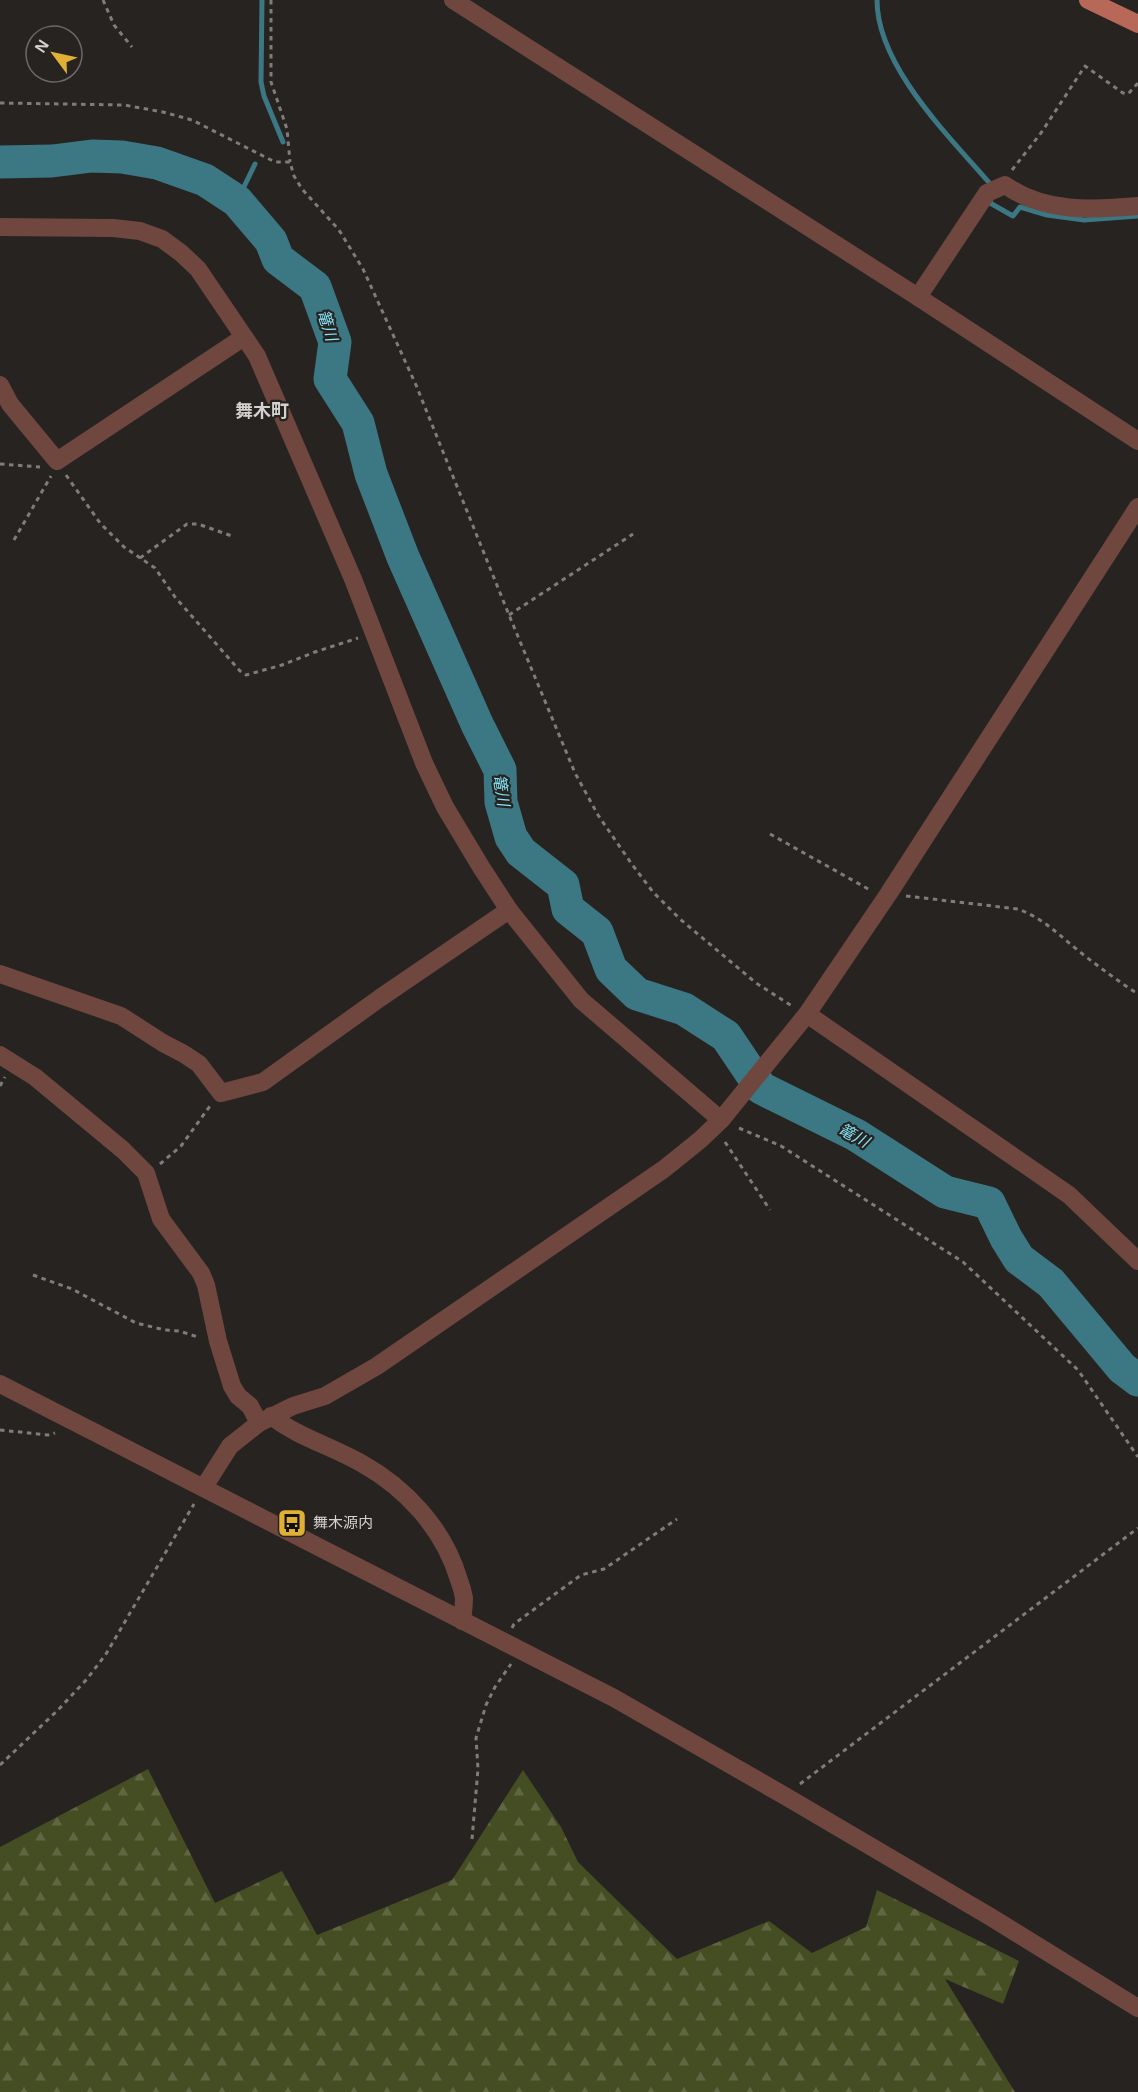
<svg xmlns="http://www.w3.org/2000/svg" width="1138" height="2092" font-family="Helvetica,'Noto Sans JP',sans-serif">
<defs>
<pattern id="forest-firs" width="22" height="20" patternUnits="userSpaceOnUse" patternTransform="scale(1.5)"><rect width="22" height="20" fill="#454d22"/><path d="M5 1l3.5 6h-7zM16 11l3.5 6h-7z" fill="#5f6641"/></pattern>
</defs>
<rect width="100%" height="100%" fill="#262321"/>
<path fill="url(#forest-firs)" d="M148 1769 215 1903 282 1871 317 1935 452 1880 523 1770 561 1827 578 1862 677 1959 769 1921 812 1953 866 1927 877 1890 1019 1961 1003 2004 945 1979 1015 2092H0V1847Z"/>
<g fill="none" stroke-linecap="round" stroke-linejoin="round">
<g stroke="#3c7784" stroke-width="5">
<path d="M262 0 261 82 264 96 283 142"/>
<path d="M877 0C877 67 951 138 992 186"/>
<path d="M991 198 990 203 1013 216 1020 207 1047 215 1084 220 1138 216"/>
<path d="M237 201 255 164"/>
</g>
<path stroke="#3c7784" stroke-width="33" d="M0 162 52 161 92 156 122 157 157 163 205 180 237 201 271 241 278 259 315 287 335 342 330 379 358 423 371 474 403 557 477 724 500 770 501 802 511 837 521 852 563 885 568 909 597 932 611 969 637 994 684 1009 726 1036 761 1088 856 1135 945 1192 989 1203 1006 1238 1019 1259 1051 1283 1122 1368 1138 1380"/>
<g stroke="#7f7c7a" stroke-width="3" stroke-dasharray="4.5 4.5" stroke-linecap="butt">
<path d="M103 0 114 25 132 47"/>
<path d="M271 0V82L287 129 290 162"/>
<path d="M0 103 124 105 163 112 192 120 275 162H290L294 176 302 189 339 230 363 269 416 385 509 615 575 773 598 815 631 863 653 892 680 919 756 983 792 1006"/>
<path d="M1012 170 1041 133 1085 66 1123 93 1128 94 1138 83"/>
<path d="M0 464 40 467"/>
<path d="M66 475 100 523 124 547 155 568 175 597 240 671 246 675 282 665 315 652 358 638"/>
<path d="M14 540 51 476"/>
<path d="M140 558 187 524H198L232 536"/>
<path d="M509 615 633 534"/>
<path d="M770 834 870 890"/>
<path d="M906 896 1018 909C1043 918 1060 936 1080 952 1099 967 1118 981 1138 994"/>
<path d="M0 1086 5 1077"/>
<path d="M739 1128 781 1146 963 1262 1078 1370 1138 1457"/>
<path d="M725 1142 770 1210"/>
<path d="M160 1164 181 1146 210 1106"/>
<path d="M33 1275 72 1289 136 1323 165 1330 179 1331 198 1337"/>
<path d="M0 1430 48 1435 55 1433"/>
<path d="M512 1628 514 1624 581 1575 604 1569 677 1519"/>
<path d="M0 1765 58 1710 87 1679 106 1654 194 1504"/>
<path d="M800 1784 1138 1528"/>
<path d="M472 1839 478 1769 476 1738 486 1705 495 1687 511 1664"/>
</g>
<g stroke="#6f473f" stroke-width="18">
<path d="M453 0 918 297 1138 441"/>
<path d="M0 227 113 228 140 231 162 239 181 253 198 269 257 356 353 579 424 763 445 807 481 867 509 910 581 1000 721 1120"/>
<path d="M918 297 987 193 1005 185C1044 213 1093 210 1138 206"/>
<path d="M0 385 10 404 57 461 244 337"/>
<path d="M0 974 121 1016 163 1043 184 1054 199 1064 221 1093 263 1082 380 998 509 910"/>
<path d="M807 1014 1069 1195 1138 1261"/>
<path d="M0 1055 35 1077 123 1150 146 1173 161 1219 201 1273 206 1285 218 1341 232 1386 238 1396 250 1406 259 1423"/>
<path d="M0 1384 614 1698 785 1796 989 1916 1138 2008"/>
<path d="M271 1416C298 1437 331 1446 361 1463 406 1488 444 1529 459 1580 461 1585 463 1592 464 1598 464 1605 463 1613 462 1621"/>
<path d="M204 1487 230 1446 259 1423 293 1406 325 1396 377 1366 664 1169 700 1140 721 1120 807 1014 889 893 1138 507"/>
</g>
<path stroke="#b86859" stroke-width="18" d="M1088 0 1138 24"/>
</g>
<defs>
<g id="bus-square" transform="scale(1.5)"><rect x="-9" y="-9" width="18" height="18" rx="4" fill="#e0b034" stroke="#262321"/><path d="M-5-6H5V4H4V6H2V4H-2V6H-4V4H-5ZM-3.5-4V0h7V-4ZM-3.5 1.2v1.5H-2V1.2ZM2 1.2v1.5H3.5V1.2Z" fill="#111"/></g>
</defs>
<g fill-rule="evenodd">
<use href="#bus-square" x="292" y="1523"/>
</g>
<g text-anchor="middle" stroke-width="4.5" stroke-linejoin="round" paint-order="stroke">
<g font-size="15" fill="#d4d2d0" stroke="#262321" text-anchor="start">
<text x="313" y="1528">舞木源内</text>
</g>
<g font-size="16" font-style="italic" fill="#84e3f8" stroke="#262321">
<text transform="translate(328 325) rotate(73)" y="6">篭川</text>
<text transform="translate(502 790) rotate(81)" y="6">篭川</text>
<text transform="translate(854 1135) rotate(29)" y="6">篭川</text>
</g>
<g font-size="18" font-weight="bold" fill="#d4d2d0" stroke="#262321">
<text x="262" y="417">舞木町</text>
</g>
</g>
<g transform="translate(54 54) rotate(303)"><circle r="28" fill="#262321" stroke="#6c6967" stroke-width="1.5"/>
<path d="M0-4.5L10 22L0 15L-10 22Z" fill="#e0b034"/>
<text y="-9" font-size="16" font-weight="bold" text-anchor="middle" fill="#d4d2d0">N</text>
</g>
</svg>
